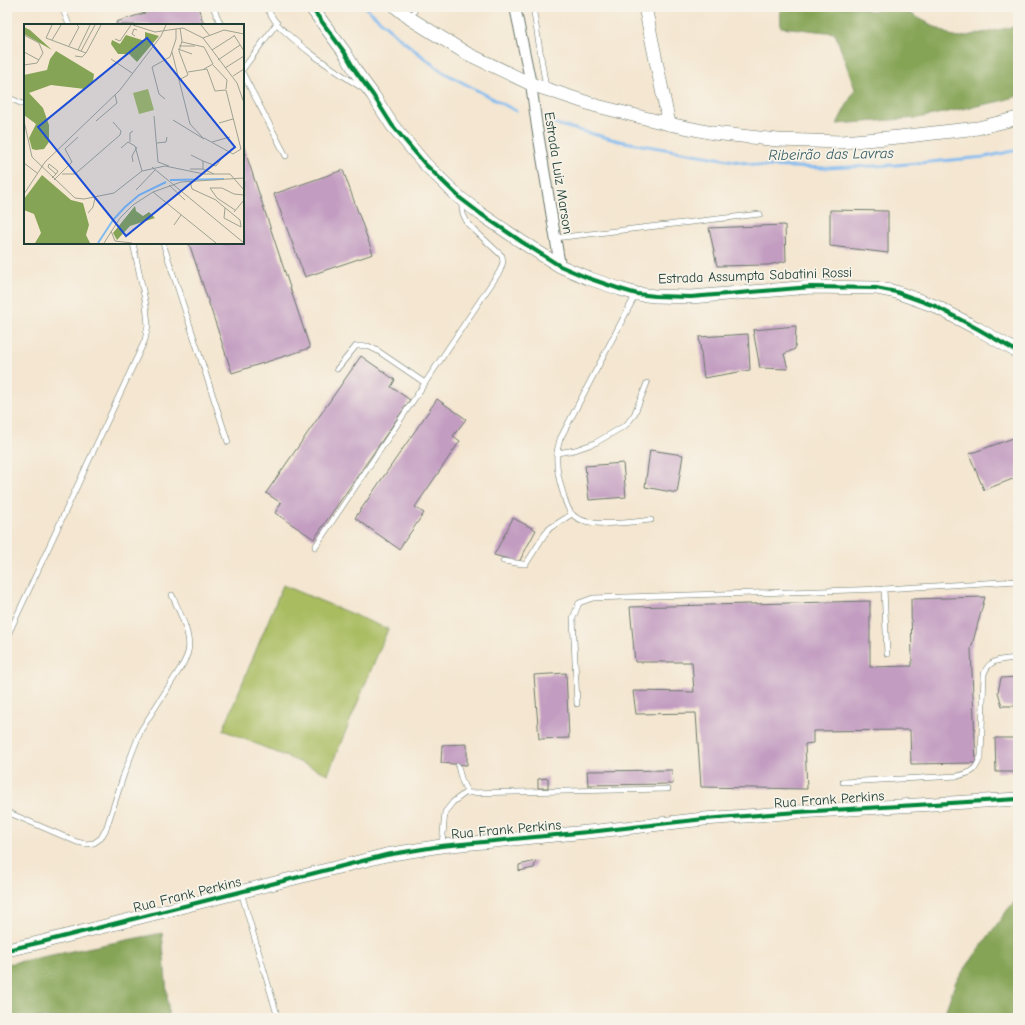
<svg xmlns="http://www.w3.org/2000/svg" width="1025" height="1025" font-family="'Comic Neue',sans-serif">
<rect width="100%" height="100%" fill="#f7f3e8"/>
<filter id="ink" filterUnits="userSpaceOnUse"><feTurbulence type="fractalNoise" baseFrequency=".025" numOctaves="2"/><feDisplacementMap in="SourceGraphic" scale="8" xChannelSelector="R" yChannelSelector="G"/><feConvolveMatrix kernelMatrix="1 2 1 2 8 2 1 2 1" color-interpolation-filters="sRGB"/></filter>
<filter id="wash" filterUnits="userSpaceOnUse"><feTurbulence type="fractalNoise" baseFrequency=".012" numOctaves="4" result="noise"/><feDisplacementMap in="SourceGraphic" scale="16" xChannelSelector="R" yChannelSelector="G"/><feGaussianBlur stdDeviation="0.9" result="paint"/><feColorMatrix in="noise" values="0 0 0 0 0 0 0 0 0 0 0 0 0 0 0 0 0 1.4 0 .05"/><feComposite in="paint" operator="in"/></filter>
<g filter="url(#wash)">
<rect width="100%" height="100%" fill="#f4e6d0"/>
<path fill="#a9bc60" stroke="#647c4a" d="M283 585 388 629 328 774 223 730Z"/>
<g fill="#86a456" stroke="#527045">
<path d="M780 7H860L869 11 898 7 956 38 1018 26V96L1001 101 918 118 837 124 855 89 835 33 781 27Z"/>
<path d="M1018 898V1018H943L956 981 1008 909Z"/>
<path d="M162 933 169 1018H7V964Z"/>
</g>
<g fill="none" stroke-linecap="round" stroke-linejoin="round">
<g stroke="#7fbaf1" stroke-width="3">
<path d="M365 7 403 41 441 71 516 111"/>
<path d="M552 123 619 141 763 166 825 168 896 165 985 157 1018 150"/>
</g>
</g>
<g id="blocks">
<g fill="#c29cc1">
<path d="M164 7H198L204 25H117L116 22Z"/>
<path d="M243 145 310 348 232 373 189 243H243Z"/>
<path d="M343 170 373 254 305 277 274 194Z"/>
<path d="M830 210 888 211V253L830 246Z"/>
<path d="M785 225 786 261 768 265 717 266 709 228Z"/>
<path d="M796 326 795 349 784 354 788 369 760 368 753 330Z"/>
<path d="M748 334 750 370 704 378 699 337Z"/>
<path d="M361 356 395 380 391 387 410 400 314 539 275 513 281 503 266 493Z"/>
<path d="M437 399 466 419 453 436 460 441 415 507 424 513 399 549 355 518Z"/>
<path d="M1016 437 1018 443V477L984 490 969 454Z"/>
<path d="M650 450 683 455 677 493 645 487Z"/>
<path d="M623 463 626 497 589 500 585 466Z"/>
<path d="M513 518 536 530 519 562 494 555Z"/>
<path d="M985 597 971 649 976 763 911 764 910 730 813 731V743L805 744 807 789 701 787 696 713 636 714 633 691 694 692 692 662H635L630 607 870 601V667L912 666 911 599Z"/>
<path d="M566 673 569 738 539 739 534 675Z"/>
<path d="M1018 677V706H1002L998 692 1001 678Z"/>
<path d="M995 738H1018V772H996Z"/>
<path d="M467 744V765L441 763 442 745Z"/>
<path d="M672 770 673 784 588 785 587 771Z"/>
<path d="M548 778V788H538V779Z"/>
<path d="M536 861 534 868 519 871V865Z"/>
</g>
</g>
</g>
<g filter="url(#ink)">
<use href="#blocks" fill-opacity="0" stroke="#6a786b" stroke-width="1"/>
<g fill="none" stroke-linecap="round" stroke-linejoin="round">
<g stroke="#6a786b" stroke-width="6">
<g id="service">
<path d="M62 7 69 25"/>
<path d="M213 7 221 25"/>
<path d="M266 7C270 13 273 19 278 25 303 50 333 69 362 88"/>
<path d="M533 7 546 88"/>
<path d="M411 18 416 7"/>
<path d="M243 69 277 23"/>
<path d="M243 74 286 156"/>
<path d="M7 97 25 105"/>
<path d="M555 238 760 214"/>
<path d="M163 243 228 442"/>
<path d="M636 294 560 439C559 444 557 449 557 454 556 467 559 481 563 493 565 500 567 510 573 515 588 529 631 522 651 520"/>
<path d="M337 369 356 346H368L378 351 425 383"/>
<path d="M557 453 575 450 595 443 626 425 634 415 647 383"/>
<path d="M315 547 500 271 503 262 502 256 468 224 463 214 461 201"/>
<path d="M503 561 523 564H526L545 534 550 528 572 514"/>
<path d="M884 589 887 654"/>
<path d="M7 637 145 340 148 325 146 305 133 243"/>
<path d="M577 704 573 618 579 603 593 598 884 589 1018 581"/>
<path d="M458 766C460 776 462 784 468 793"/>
<path d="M843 782 958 776C974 772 975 771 981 756L984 674C989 658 1003 660 1018 658"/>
<path d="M7 812 77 842 86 844 94 843 101 838 106 829 124 774 141 730 183 664C185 660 187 656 188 652 192 635 179 611 172 595"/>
<path d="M442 845 445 812 453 802 465 793 668 789"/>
<path d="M241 892 278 1018"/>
</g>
</g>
<g stroke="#6a786b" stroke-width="12">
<path id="minor" d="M515 7 531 84 537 127 560 266"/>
</g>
<g stroke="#6a786b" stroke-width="14">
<g id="tertiary">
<path d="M311 7 345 53 356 72 373 95 392 125 425 164 460 198 481 214 522 242 560 266 588 278 620 289 637 294 655 296 691 297 811 287 876 288 896 292 935 306 978 329 1018 352"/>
<path d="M396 7 411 19 466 53 531 84 597 106 669 124 713 133 778 140 842 142 899 137 978 128 1018 118"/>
<path d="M645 7 669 124"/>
<path d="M7 950 42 942 386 855 441 846 598 831 704 819 798 812 1018 799"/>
</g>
</g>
<use href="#service" stroke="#fff" stroke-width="5"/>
<use href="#minor" stroke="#fff" stroke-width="10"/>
<use href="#tertiary" stroke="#fff" stroke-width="13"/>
<g stroke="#f7f3e8" stroke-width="6">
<g id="cycleway">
<path d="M311 7 345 53 356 72 373 95 392 125 425 164 460 198 481 214 522 242 560 266 588 278 620 289 637 294 655 296 691 297 811 287 876 288 896 292 935 306 978 329 1018 352"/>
<path d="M7 950 42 942 386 855 441 846 598 831 704 819 798 812 1018 799"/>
</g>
</g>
<use href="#cycleway" stroke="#00873e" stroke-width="4"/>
</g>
</g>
<g text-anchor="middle" stroke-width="3.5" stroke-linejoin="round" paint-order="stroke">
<g font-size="14" fill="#1f3d34" stroke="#f7f3e8">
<text transform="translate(559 173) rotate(81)" y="5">Estrada Luiz Marson</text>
<text transform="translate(755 275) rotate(-2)" y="5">Estrada Assumpta Sabatini Rossi</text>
<text transform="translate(829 799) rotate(-4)" y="5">Rua Frank Perkins</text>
<text transform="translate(506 829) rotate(-5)" y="5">Rua Frank Perkins</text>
<text transform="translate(187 894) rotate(-14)" y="5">Rua Frank Perkins</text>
</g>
<g font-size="15" font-style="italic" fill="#375c63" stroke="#f7f3e8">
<text transform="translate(831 154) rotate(-1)" y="5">Ribeirão das Lavras</text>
</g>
</g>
<g transform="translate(24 24)">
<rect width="220" height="220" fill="#f4e6d0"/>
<path d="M124 65 130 86 115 90 109 69Z" fill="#a9bc60"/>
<path d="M0 3 6 6 28 26 0 10ZM121 8 135 12 113 38 105 30H94L87 20 88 16 96 20 102 11 121 17ZM32 27 70 50 69 58 61 65 27 61 5 69 19 84 25 101V118L20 125 12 126 8 125 5 114 12 100 0 91V51L23 46 26 35ZM18 151 47 176 59 179 65 201 62 211 66 219H11L17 209 10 190 0 186V175ZM111 182 112 187 119 192 125 188 131 194 106 202 93 216 89 209Z" fill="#86a456"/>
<path fill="none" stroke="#7fbaf1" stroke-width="2" d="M146 156 200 155M74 219 89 196 101 183 115 171 142 158"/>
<path fill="none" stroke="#9fa292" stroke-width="1" d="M28 1 22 14 62 29 77 1M109 1 131 8 159 4 179 14 200 6 220 10M177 1 186 12M0 11 15 19 19 29 13 39 0 41M210 11 220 27M111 12 108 10 110 5 113 6M179 14 213 59 220 79M91 15 96 17 107 1M28 16 37 1M158 18 180 23 189 40 180 45M45 22 55 3 53 1M155 22H171M154 25 168 30M54 26 66 1M188 26 210 12M57 27 71 1M0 28 15 36M148 28 166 100 180 115 149 96M51 32 58 33 62 29M87 35 108 49M194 36 216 21M189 41 203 56 202 65M201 44 220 32M164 48 183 45 191 67 202 66 217 125 209 130 180 114M209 52 220 45M155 56 164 51 155 27 158 17 156 4M141 75 135 70 128 43 146 33 152 15V5M130 92 134 138 145 142M0 97 8 133 51 174 60 175 90 169 118 147 141 142 180 150H206L220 166M72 97 93 79 91 71M195 99 209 95M106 118V109L109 107M188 118 206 113M133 119 142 118 143 113M97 124 104 118 111 122 118 147M167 131 179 137V145M179 137 192 142 198 134M109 138 108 132 113 123M0 139 13 149M128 143 220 219M166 145H179L190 150M38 150H51L96 111 97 107 89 98M28 154 32 150 34 147 25 140 24 143 32 150M30 156 48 138 41 125 54 113M166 157 168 165 192 176 194 178 216 196 217 203 200 194 201 184M145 161 161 176M112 166 131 146M129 168 192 219M0 170 21 138 96 66 137 12 142 1M211 186 193 174 186 164H198L210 170 220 171M210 188 220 176M64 189 69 183 71 174M150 201 157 191M87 207 91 217 108 219M80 219 96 194 109 181 129 168 157 158 220 154"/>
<path fill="#1d4ed8" fill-opacity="0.15" stroke="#1d4ed8" stroke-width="2" d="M123 14 211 123 102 212 14 103Z"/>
<rect width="220" height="220" fill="none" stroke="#1f3d34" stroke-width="2"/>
</g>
<rect width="1025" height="1025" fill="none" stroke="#f7f3e8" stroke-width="24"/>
</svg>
